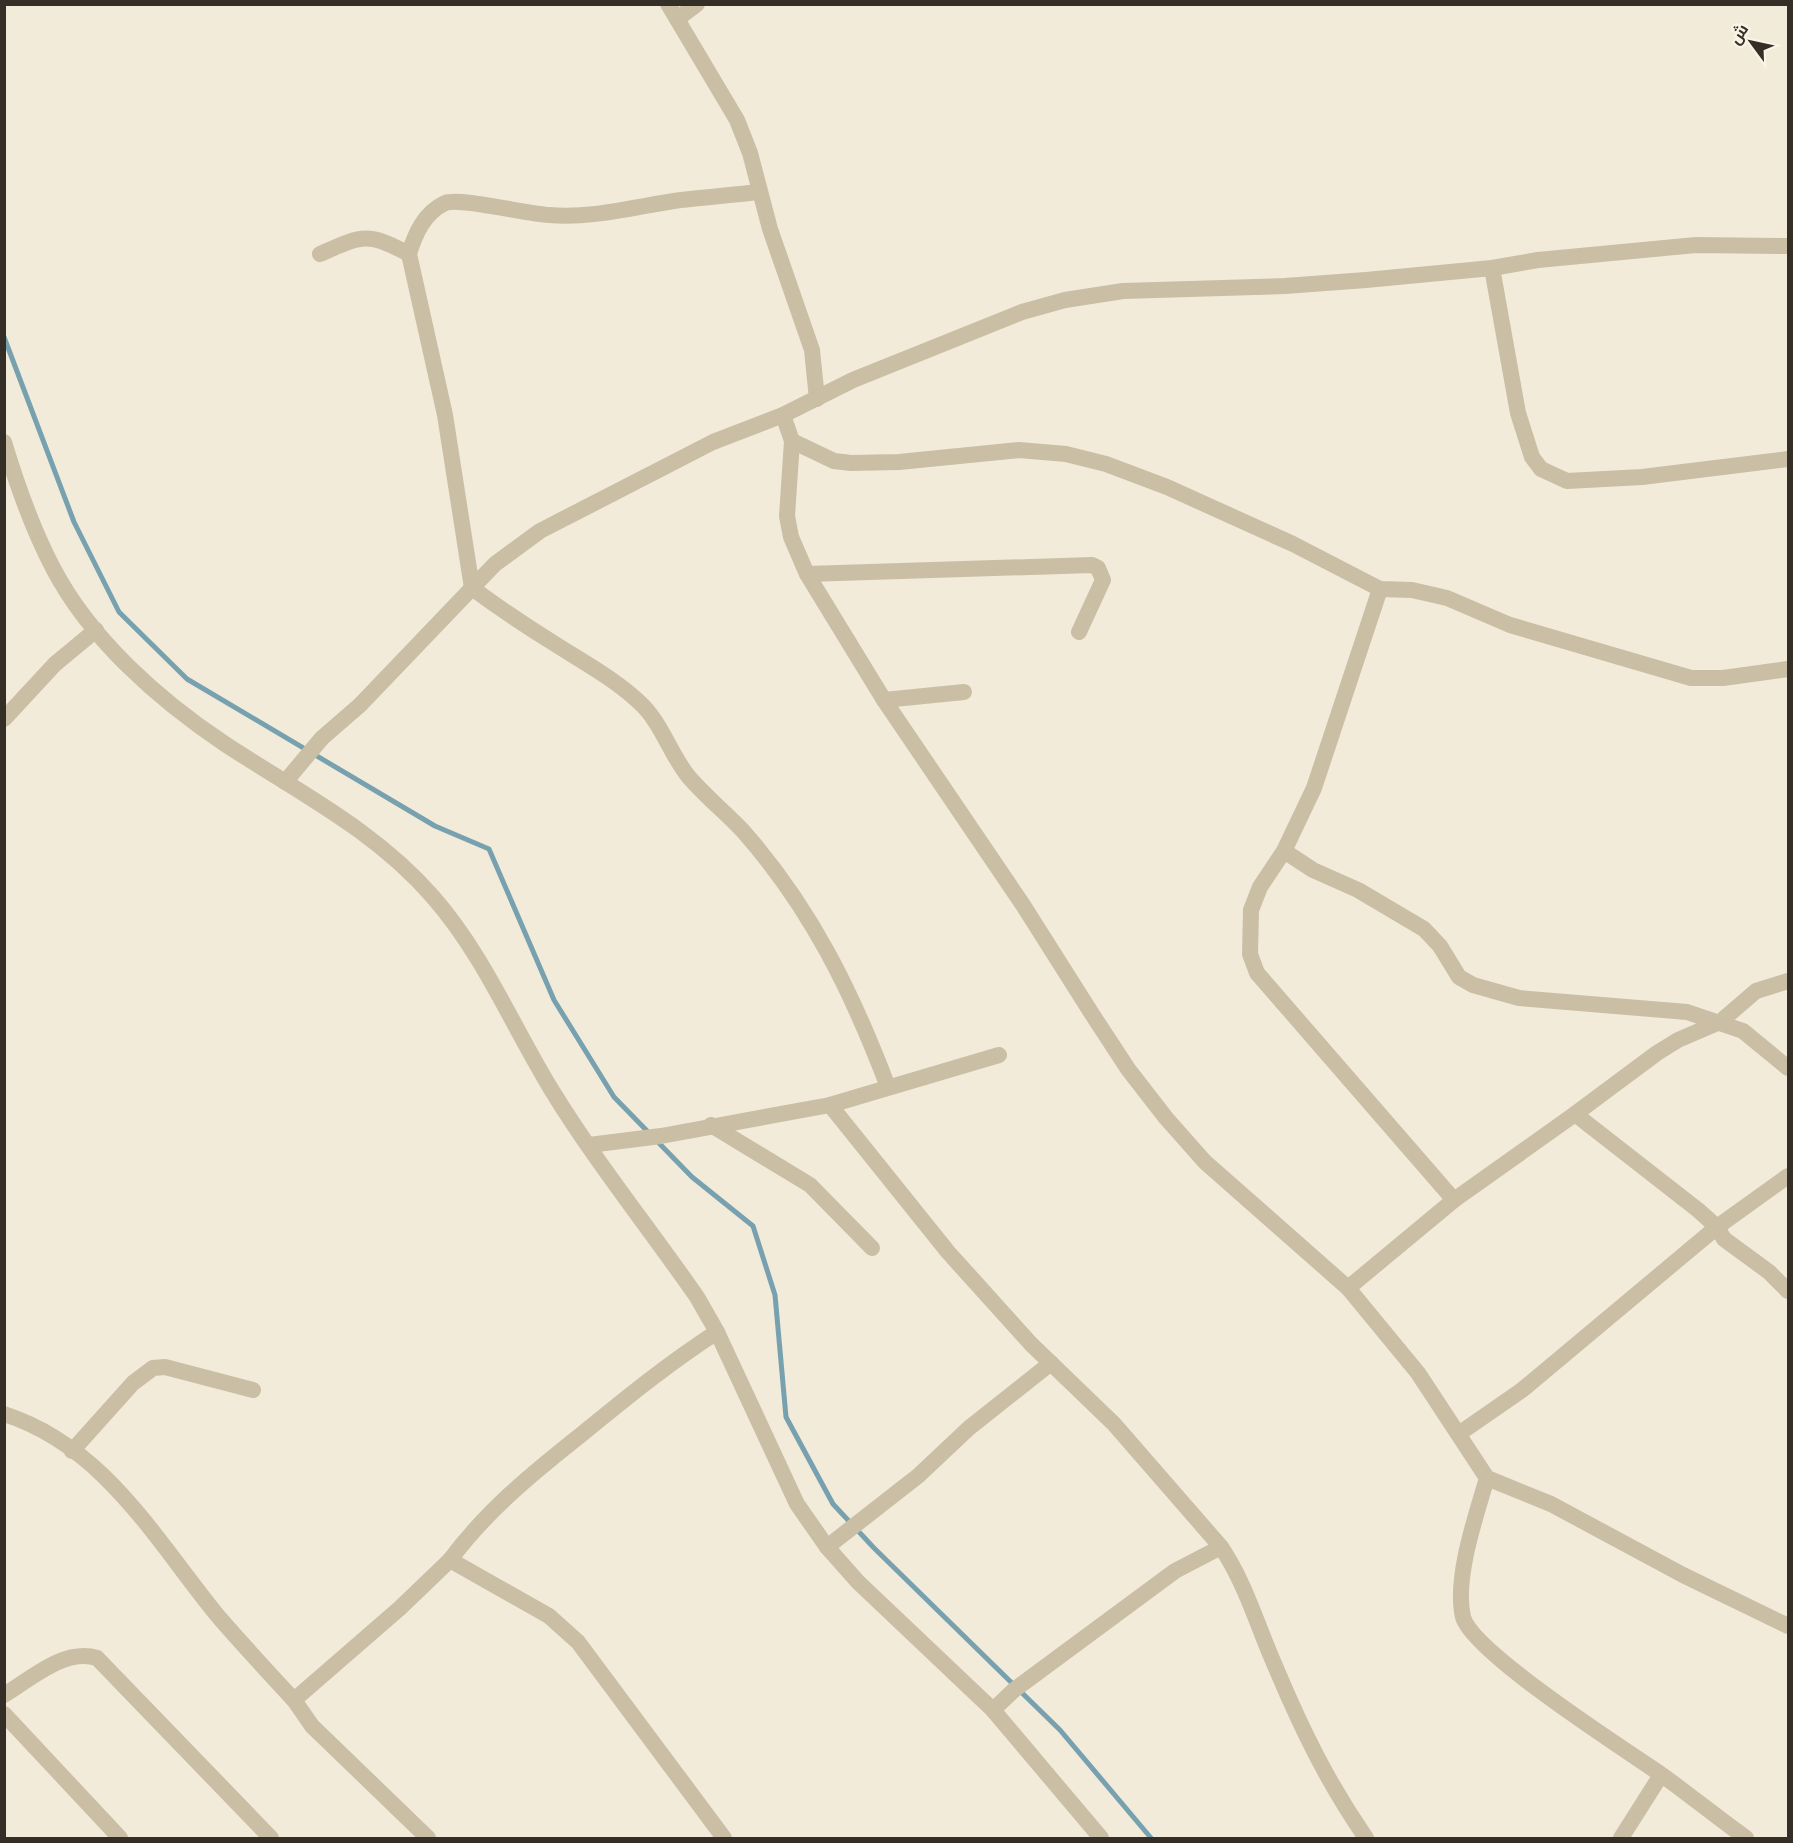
<svg xmlns="http://www.w3.org/2000/svg" width="1793" height="1843" font-family="'Noto Sans',Cairo,sans-serif">
<rect width="100%" height="100%" fill="#f2ebd9"/>
<g fill="none" stroke-linecap="round" stroke-linejoin="round">
<path stroke="#78a1af" stroke-width="5" d="M4 337 74 522 119 612 187 679 435 826 489 849 554 1000 614 1097 692 1177 753 1226 775 1295 786 1417 833 1504 874 1548 1060 1730 1151 1838"/>
<g stroke="#cabea5" stroke-width="16">
<path d="M668 4 737 120 750 153 770 229 812 350 817 399"/>
<path d="M677 19 697 4"/>
<path d="M759 192C733 195 707 197 681 200 637 206 593 219 549 215 527 214 459 197 445 203 424 213 415 234 409 254L445 415 472 588C499 608 526 626 555 644 583 662 613 678 638 701 661 721 669 752 688 776 705 796 725 812 743 831 811 908 852 992 888 1087"/>
<path d="M320 254C363 235 367 232 409 254"/>
<path d="M1492 268 1518 413 1532 457 1541 469 1567 481 1642 477 1788 459"/>
<path d="M783 415 792 441 787 516 791 537 807 574 884 700 1023 905 1092 1014 1128 1069 1166 1118 1205 1162 1348 1288 1418 1373 1487 1478 1551 1504 1683 1575 1788 1626"/>
<path d="M792 441 834 461 851 463 899 462 1019 450 1066 454 1106 464 1167 487 1293 544 1380 589 1412 590 1447 598 1510 625 1691 678H1723L1788 669"/>
<path d="M807 574 1092 565 1098 568 1103 580 1079 632"/>
<path d="M1380 589 1314 788 1284 851 1260 887 1251 910 1250 954 1257 973 1454 1200"/>
<path d="M884 700 964 692"/>
<path d="M4 719 55 664 96 630"/>
<path d="M285 782 322 738 360 705 495 564 540 531 713 442 783 415 853 380 1022 312 1065 300 1123 291 1285 286 1366 280 1492 268 1538 260 1696 245 1788 246"/>
<path d="M1284 851 1313 870 1358 890 1424 929 1440 946 1459 977 1473 985 1519 998 1687 1012 1743 1031 1788 1068"/>
<path d="M1788 981 1756 991 1720 1022 1678 1040 1657 1053 1575 1114 1698 1210 1717 1227 1724 1239 1769 1272 1788 1291"/>
<path d="M830 1105 948 1252 1031 1344 1114 1424 1221 1547"/>
<path d="M711 1125 810 1185 872 1248"/>
<path d="M589 1145 661 1136 830 1105 999 1055"/>
<path d="M1348 1288 1454 1200 1575 1114"/>
<path d="M717 1332C669 1363 626 1398 582 1434 534 1472 487 1510 450 1560L549 1616 578 1642 724 1838"/>
<path d="M4 1414C104 1446 155 1539 217 1615 242 1644 268 1672 294 1700"/>
<path d="M1460 1433 1522 1390 1717 1227 1788 1176"/>
<path d="M72 1451 133 1383 153 1368 165 1367 253 1390"/>
<path d="M1487 1478C1476 1516 1454 1578 1463 1617 1472 1652 1627 1751 1662 1775 1691 1796 1718 1818 1746 1838"/>
<path d="M827 1547 918 1476 969 1428 1051 1363"/>
<path d="M4 1695C31 1679 64 1648 97 1658L271 1838"/>
<path d="M993 1710 1014 1690 1175 1571 1221 1547C1246 1584 1258 1628 1276 1668 1302 1730 1328 1783 1366 1838"/>
<path d="M4 1714 120 1838"/>
<path d="M428 1838 312 1726 294 1700 400 1608 450 1560"/>
<path d="M1621 1838 1661 1775"/>
</g>
<path stroke="#cabea5" stroke-width="16" d="M4 442C17 485 32 528 53 568 90 639 159 700 225 744 298 792 375 830 433 897 483 954 512 1025 551 1089 595 1161 649 1228 697 1297L717 1332 797 1504 827 1547 858 1582 993 1710 1101 1838"/>
</g>
<rect width="1793" height="1843" fill="none" stroke="#352e27" stroke-width="12"/>
<g transform="translate(1751 42) rotate(303)" stroke="#f9f4e5" stroke-width="4.5" paint-order="stroke">
<path d="M0-4.5L10 22L0 15L-10 22Z" fill="#352e27"/>
<text y="-9" font-size="16" font-weight="bold" text-anchor="middle" fill="#352e27">ش</text>
</g>
</svg>
